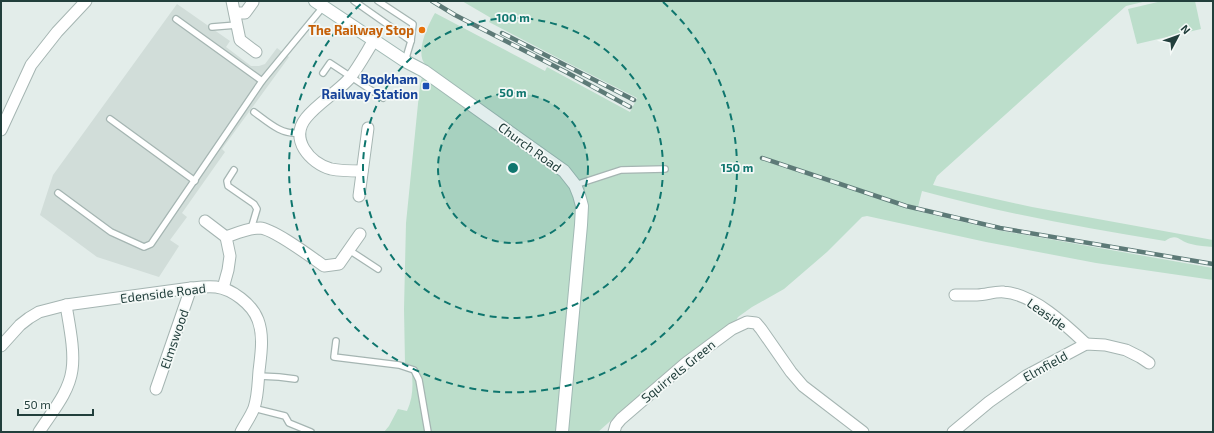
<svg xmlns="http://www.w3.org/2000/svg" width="1214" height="433" font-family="'Exo 2',sans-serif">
<rect width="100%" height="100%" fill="#e3edea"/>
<path fill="#d1ddd9" d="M177 4 230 41 226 47 251 66H259L265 64 277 48 289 57 222 149 225 152 182 213 187 217 170 240 179 246 159 277 97 257 40 215 53 175Z"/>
<g fill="#bcdecb">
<path d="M462 1H1147L1126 6 937 176 933 185 1032 207 1213 240V247C1206 246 1198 246 1191 244 1179 242 1178 232 1165 241 1083 228 1002 213 922 191L917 211 997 230 1213 268V280L1096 263 986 242 867 216 862 217 827 252 784 289 752 307 738 317 735 323 694 351 625 408 598 432H384L389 426 398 409 407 411C414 396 413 381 411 365L405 363 404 309 406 223 420 84 426 65C414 54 428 25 435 13L545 71 547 67 630 112 637 98 564 61 489 22 491 18Z"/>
<path d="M1162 1H1195L1201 29 1137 44 1128 9Z"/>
</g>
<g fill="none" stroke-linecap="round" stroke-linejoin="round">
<g stroke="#a5b5b2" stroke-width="8">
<g id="lane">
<path d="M354 1 411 41"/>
<path d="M378 1 413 24 411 41 405 61"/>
<path d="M176 19 262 81"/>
<path d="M212 27 237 25"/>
<path d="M323 73 330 63 383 98"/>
<path d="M254 112C268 122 281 135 299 133"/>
<path d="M110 119 195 181"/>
<path d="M234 170 227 181 228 186 254 204 257 209 251 229"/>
<path d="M575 185 621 170 665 169"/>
<path d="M58 193 111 232 144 247 151 244 262 81 323 7"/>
<path d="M349 250 378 269"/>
<path d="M336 341 334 357 399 365 414 370 419 380 428 432"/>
<path d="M259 376 279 377 295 379"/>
<path d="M253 408 285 416 289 423 311 432"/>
</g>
</g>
<g stroke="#a5b5b2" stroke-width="13">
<g id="street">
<path d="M232 1 240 40 256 52"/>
<path d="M235 13H245L253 2"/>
<path d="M1 130 31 65 57 32 86 1"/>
<path d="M362 171C352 171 341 171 331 169 310 163 289 139 306 118 317 104 336 93 349 79 358 68 366 53 374 40"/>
<path d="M359 196 368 128"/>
<path d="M205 221 226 237"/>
<path d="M223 288 228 270 230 256 226 237C237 233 248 228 260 228 274 229 311 257 324 266L339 264 360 234"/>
<path d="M955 295C962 295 970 295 977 295 986 295 995 291 1004 292 1033 294 1066 325 1086 344"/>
<path d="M1 346 20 325 29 318 39 312 66 305 191 288C200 287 208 286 216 287 232 289 252 304 258 320 264 336 261 354 259 371 258 383 258 396 254 408 251 416 245 424 241 432"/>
<path d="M156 389 191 288"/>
<path d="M39 432C51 413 69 393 72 370 75 351 69 324 66 305"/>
<path d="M614 432 616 425 621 419 686 363 732 329 747 322 756 323 761 329 791 372 803 386 863 432"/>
<path d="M953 432 989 402 1026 376 1086 344 1105 345 1126 350 1140 357 1149 363"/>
</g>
</g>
<g stroke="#a1b9b4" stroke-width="14">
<path id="secondary" d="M315 1 405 61 424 71 564 171 575 185 579 195 582 206 581 225 562 432"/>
</g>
<use href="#lane" stroke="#fff" stroke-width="5.5"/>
<use href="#street" stroke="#fff" stroke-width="11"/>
<use href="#secondary" stroke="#fff" stroke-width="12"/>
<g stroke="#5d7a77" stroke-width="4.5">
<g id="rail">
<path d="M432 1 455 15 566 72 630 107"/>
<path d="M502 33 634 100"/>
<path d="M762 158 906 206 1000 228 1213 264"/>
</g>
</g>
<use href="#rail" stroke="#f4f9f7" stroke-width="3" stroke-dasharray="9" stroke-linecap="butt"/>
</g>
<circle cx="513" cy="168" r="75" fill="#0f766e" fill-opacity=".12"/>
<g fill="none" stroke="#0f766e" stroke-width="2" stroke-dasharray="7 5">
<circle cx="513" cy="168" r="75"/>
<circle cx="513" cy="168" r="150"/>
<path d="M663 2A224 224 0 1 1 363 2"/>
</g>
<circle fill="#e8710a" stroke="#f4f9f7" stroke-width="1.5" cx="422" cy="30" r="4"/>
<rect fill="#1a4fb4" stroke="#f4f9f7" stroke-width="1.5" x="422" y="82" width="8" height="8" rx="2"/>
<g text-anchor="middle" stroke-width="3.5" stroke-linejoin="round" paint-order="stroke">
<g font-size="13" font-weight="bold" fill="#c56008" stroke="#f4f9f7" text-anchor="end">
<text x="414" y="35">The Railway Stop</text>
</g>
<g font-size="13" font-weight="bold" fill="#164399" stroke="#f4f9f7" text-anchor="end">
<text x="418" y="84">Bookham<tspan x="418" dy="15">Railway Station</tspan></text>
</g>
<g font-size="13" fill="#223f3c" stroke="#f4f9f7">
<text transform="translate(530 147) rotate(36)" y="5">Church Road</text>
<text transform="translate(163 293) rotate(-7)" y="5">Edenside Road</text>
<text transform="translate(1047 314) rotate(35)" y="5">Leaside</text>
<text transform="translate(174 339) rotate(-71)" y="5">Elmswood</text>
<text transform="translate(1045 366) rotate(-29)" y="5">Elmfield</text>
<text transform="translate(678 371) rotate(-39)" y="5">Squirrels Green</text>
</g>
</g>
<circle cx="513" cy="168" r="6" fill="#0f766e" stroke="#f4f9f7" stroke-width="2"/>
<g font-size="12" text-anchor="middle" font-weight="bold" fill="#0f766e" stroke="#f4f9f7" stroke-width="3.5" stroke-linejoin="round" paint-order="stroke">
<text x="513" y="22">100 m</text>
<text x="513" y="97">50 m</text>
<text x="737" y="172">150 m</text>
</g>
<rect width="1214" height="433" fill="none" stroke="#223f3c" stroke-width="4"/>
<g transform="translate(1178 36) rotate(49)" stroke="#f4f9f7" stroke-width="3" paint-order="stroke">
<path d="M0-3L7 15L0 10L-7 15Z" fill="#223f3c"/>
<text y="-6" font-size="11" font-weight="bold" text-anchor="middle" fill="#223f3c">N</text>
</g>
<path d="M18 409v6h75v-6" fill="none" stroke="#223f3c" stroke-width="2"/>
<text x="24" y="409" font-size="12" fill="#223f3c" stroke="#f4f9f7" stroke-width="3" paint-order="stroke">50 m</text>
</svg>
